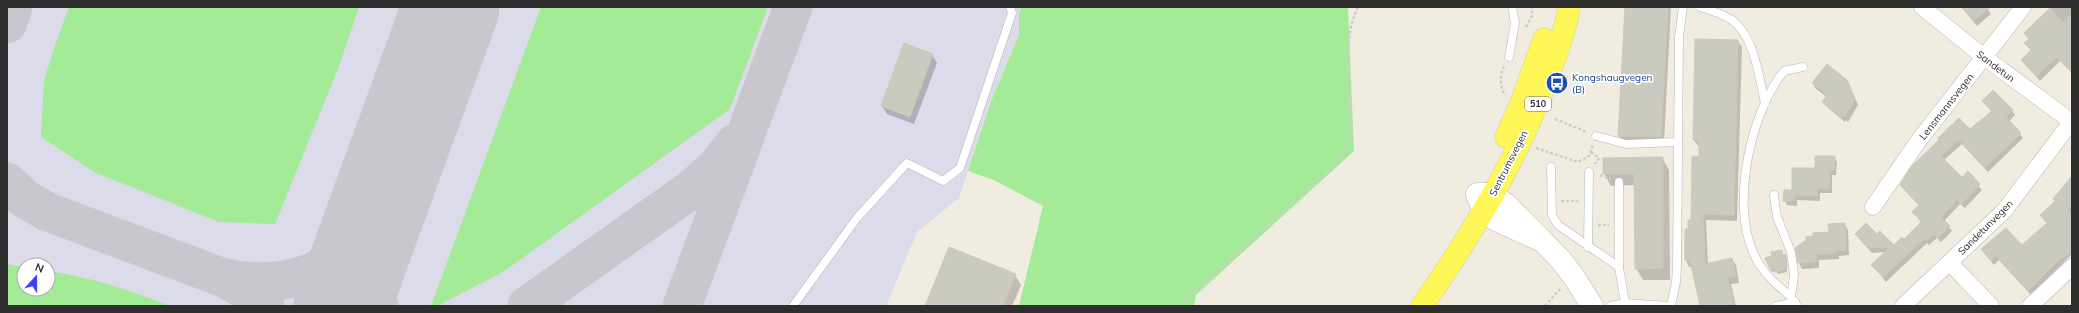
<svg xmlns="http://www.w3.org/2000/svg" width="2079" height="313" font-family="Mulish,sans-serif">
<rect width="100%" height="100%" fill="#f0ece0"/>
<path fill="#dbdbe9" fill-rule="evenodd" d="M7 7H1021L1019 14V35L992 99 959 198 917 232 886 306H7ZM24 265H48V289H24Z"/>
<g fill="#a4eb98">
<path d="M69 7H359L339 66 275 224 219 222 94 172 41 137 44 81 54 48Z"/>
<path d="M541 7H768L730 109 503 272 437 306H431Z"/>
<path d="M1021 7H1348L1354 151 1196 295 1194 306H1019L1043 206 994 180 968 171 992 99 1019 35V14Z"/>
<path d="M7 264 24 267V289H48V271C89 277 131 290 170 306H7Z"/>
</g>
<g fill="#0003">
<path d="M1626 7H1671L1664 143 1623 141 1619 136Z"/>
<path d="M1961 7H1986L1991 14 1977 26Z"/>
<path d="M2052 7H2072V72L2060 61 2040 81 2022 60 2032 51 2026 43 2029 40 2025 33Z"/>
<path d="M1738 41 1742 47 1737 221 1706 220 1708 264 1732 259 1736 265 1739 283 1731 284 1736 306H1701L1692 267H1689L1686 260V230H1689L1692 221 1700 157V146H1698L1694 140Z"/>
<path d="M932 55 937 63 914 124 887 114 882 106Z"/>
<path d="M1847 80 1858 105 1848 122 1846 120 1845 122 1827 107 1823 102 1827 97 1816 89 1813 83Z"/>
<path d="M1983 101 2012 111 2015 115 2009 121 2023 138 1988 172 1962 144 1944 160 1962 179 1968 173 1982 190 1965 208 1960 204 1944 221 1952 231 1941 242 1937 238 1929 245 1927 243 1886 282 1872 265 1886 252 1872 253 1856 234 1877 236 1894 247 1903 241 1922 223 1913 212 1919 206 1901 185 1992 112Z"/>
<path d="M1834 157 1837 162 1836 175H1832V193H1820V201L1797 200V206L1787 205 1784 200 1793 191 1816 169Z"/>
<path d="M1662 158 1669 170 1670 280H1643L1636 268 1635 185 1611 186 1604 174V159Z"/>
<path d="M2072 178V212L2070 215 2072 217V245L2070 249 2072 254 2031 295 1999 260 1994 265 1982 250 2022 247 2047 224 2041 215 2056 202Z"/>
<path d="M1844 224 1848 230 1849 255 1839 256V259L1819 260V268L1802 269 1799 263 1830 233Z"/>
<path d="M1782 251 1784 257 1785 256 1787 258V272L1778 274 1776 271 1772 272 1770 268 1766 258 1773 257Z"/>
<path d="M1015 275 1021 285 1012 306H926Z"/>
</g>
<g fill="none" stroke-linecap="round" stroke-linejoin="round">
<g stroke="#c9c6cd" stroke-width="39">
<path d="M7 24 13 7"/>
<path d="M7 182 25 199 48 212 224 278 251 293 265 306"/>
<path d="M363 248 368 274 379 306"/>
<path d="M226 278C289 291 348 270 377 209"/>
<path d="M527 306 693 188 719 164 735 143"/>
<path d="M682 306 793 7"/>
</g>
<path stroke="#c9c6cd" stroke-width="97" d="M342 306 451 7"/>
</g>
<g fill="#cbcabe" stroke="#ccc9b8">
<path d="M1625 7H1668L1661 137 1618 136Z"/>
<path d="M1962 7H1990L1974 21Z"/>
<path d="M2050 8 2063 22 2072 13V73L2057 57 2036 76 2021 60 2031 50 2024 43 2029 39 2024 33Z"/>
<path d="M1695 39 1738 40 1734 215 1703 214 1705 264 1732 258 1736 276 1728 278 1734 306H1700L1690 260H1685V229H1688V220H1691L1692 157 1699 156V140H1693Z"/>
<path d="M904 43 933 54 910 117 881 106Z"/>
<path d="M1827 64 1847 80 1855 99 1845 117 1843 115 1842 117 1822 102 1827 95 1812 83Z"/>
<path d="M1993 90 2013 110 2006 117 2021 133 1985 168 1959 140 1941 156 1962 177 1968 171 1980 184 1962 204 1957 200 1941 217 1950 226 1938 238 1934 234 1926 241 1924 239 1883 277 1871 265 1890 247 1868 248 1855 234 1866 223 1877 234 1880 231 1894 245 1902 237 1904 239 1922 221 1912 212 1919 205 1900 185 1912 166 1939 140 1938 138 1959 118 1970 129 1992 111 1982 101Z"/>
<path d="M1815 156H1835L1834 170H1830L1829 189 1818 188 1817 196 1795 195V201H1783L1784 190H1792V168H1815Z"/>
<path d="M1663 157V268L1635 269 1634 174H1603V158Z"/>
<path d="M2072 176V205L2067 210 2072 215V251L2063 258 2062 257 2028 291 1996 256 1991 261 1981 249 2006 228 2022 245 2047 223 2040 215 2055 201 2053 199Z"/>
<path d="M1845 223 1846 250H1836V253L1816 254 1817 262 1798 263 1795 248 1806 240V237L1813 236V233L1829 232 1828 224Z"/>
<path d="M949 247 1016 274 1003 306H925Z"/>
<path d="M1782 250 1783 256 1786 254V269L1775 272V268L1770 269 1765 258 1772 256 1771 252Z"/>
</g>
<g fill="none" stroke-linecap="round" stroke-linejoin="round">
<g stroke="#b4b4c2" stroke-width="9">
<g id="lane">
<path d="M1700 7C1710 10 1723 14 1732 20 1755 37 1759 78 1765 103"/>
<path d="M1509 57 1515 23 1512 7"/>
<path d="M1596 136 1626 144 1678 142"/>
<path d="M1551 167 1552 215 1558 225 1619 267"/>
<path d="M1774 195 1777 217 1791 252 1794 275 1791 297"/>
<path d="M1588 247 1589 172"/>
<path d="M1625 303 1668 306"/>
<path d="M793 306 857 218 907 163 943 181 960 168 1012 13 1010 7"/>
<path d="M1611 306 1625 303 1619 267V182"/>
<path d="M1671 306 1676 282 1677 267 1679 37 1683 7"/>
<path d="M1776 306 1795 302"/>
<path d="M1797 306C1791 295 1781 289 1772 280 1764 272 1757 262 1753 252 1731 202 1751 112 1784 71L1803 67"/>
</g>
</g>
<g stroke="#b4b4c2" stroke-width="17">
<g id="street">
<path d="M1922 7 1984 57 2072 122"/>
<path d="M1873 207 1919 140 2023 7"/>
<path d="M1950 263 1991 306"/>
<path d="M1903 306 2004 211 2072 121"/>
<path d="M2030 306 2072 267"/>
</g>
</g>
<g stroke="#b4b4c2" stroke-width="23">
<path id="secondary" d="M1540 240 1496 220 1483 210 1477 194H1492L1507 205 1561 260 1574 277 1592 306"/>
</g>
<g stroke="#cdcdcd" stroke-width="23">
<g id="primary">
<path d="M1506 137 1522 101 1544 39"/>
<path d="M1422 306C1472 234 1519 157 1549 74 1557 53 1566 29 1569 7"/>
</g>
</g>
<g stroke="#cdcdcd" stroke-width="2.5" stroke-dasharray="3 2" stroke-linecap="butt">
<path d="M1526 27 1532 16V7"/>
<path d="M1504 66C1500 74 1499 89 1506 95"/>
<path d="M1555 119 1587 132"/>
<path d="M1536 148 1578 162 1589 156 1593 145"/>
<path d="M1591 152 1599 158 1595 164"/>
<path d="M1600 175 1611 179"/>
<path d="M1561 201H1578"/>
<path d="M1598 225H1609"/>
<path d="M1179 306 1314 184C1325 174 1339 163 1345 149 1350 139 1349 127 1349 116 1351 79 1341 42 1358 7"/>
<path d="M1545 306 1561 288"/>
</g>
<use href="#lane" stroke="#fff" stroke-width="8"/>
<use href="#street" stroke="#fff" stroke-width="16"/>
<use href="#secondary" stroke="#fff" stroke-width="22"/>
<use href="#primary" stroke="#fef757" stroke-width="22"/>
</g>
<defs>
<g id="bus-disc" transform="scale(1.15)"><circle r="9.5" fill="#1a4fb4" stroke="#fff"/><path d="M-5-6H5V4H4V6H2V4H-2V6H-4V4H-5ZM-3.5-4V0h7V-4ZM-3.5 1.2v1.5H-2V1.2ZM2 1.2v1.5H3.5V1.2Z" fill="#fff"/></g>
</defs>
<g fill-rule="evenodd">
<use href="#bus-disc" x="1557" y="83"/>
</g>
<g text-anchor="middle" stroke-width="3.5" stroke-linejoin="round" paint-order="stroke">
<rect fill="#fff" stroke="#6d6d6d" stroke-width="1" x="1525" y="97" width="26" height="14" rx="3"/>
<g font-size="9" font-weight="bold" fill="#2e2e2e">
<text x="1538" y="107">510</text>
</g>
<g font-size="10" fill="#2e2e2e" stroke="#fff">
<text transform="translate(1996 66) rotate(37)" y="4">Sandetun</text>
<text transform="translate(1946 106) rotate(-52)" y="4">Lensmannsvegen</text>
<text transform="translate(1508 163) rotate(-63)" y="4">Sentrumsvegen</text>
<text transform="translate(1985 227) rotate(-45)" y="4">Sandetunvegen</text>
</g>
<g font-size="10" fill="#164399" stroke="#fff" text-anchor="start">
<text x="1572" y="81">Kongshaugvegen<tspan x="1572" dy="12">(B)</tspan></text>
</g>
</g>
<rect width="2079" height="313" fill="none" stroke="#2e2e2e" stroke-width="16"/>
<g transform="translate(36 277) rotate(21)"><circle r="19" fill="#ffffff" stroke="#ababab"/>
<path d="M0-3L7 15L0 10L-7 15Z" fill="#3f3eff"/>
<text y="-6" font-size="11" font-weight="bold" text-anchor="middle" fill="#2e2e2e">N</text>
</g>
</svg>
